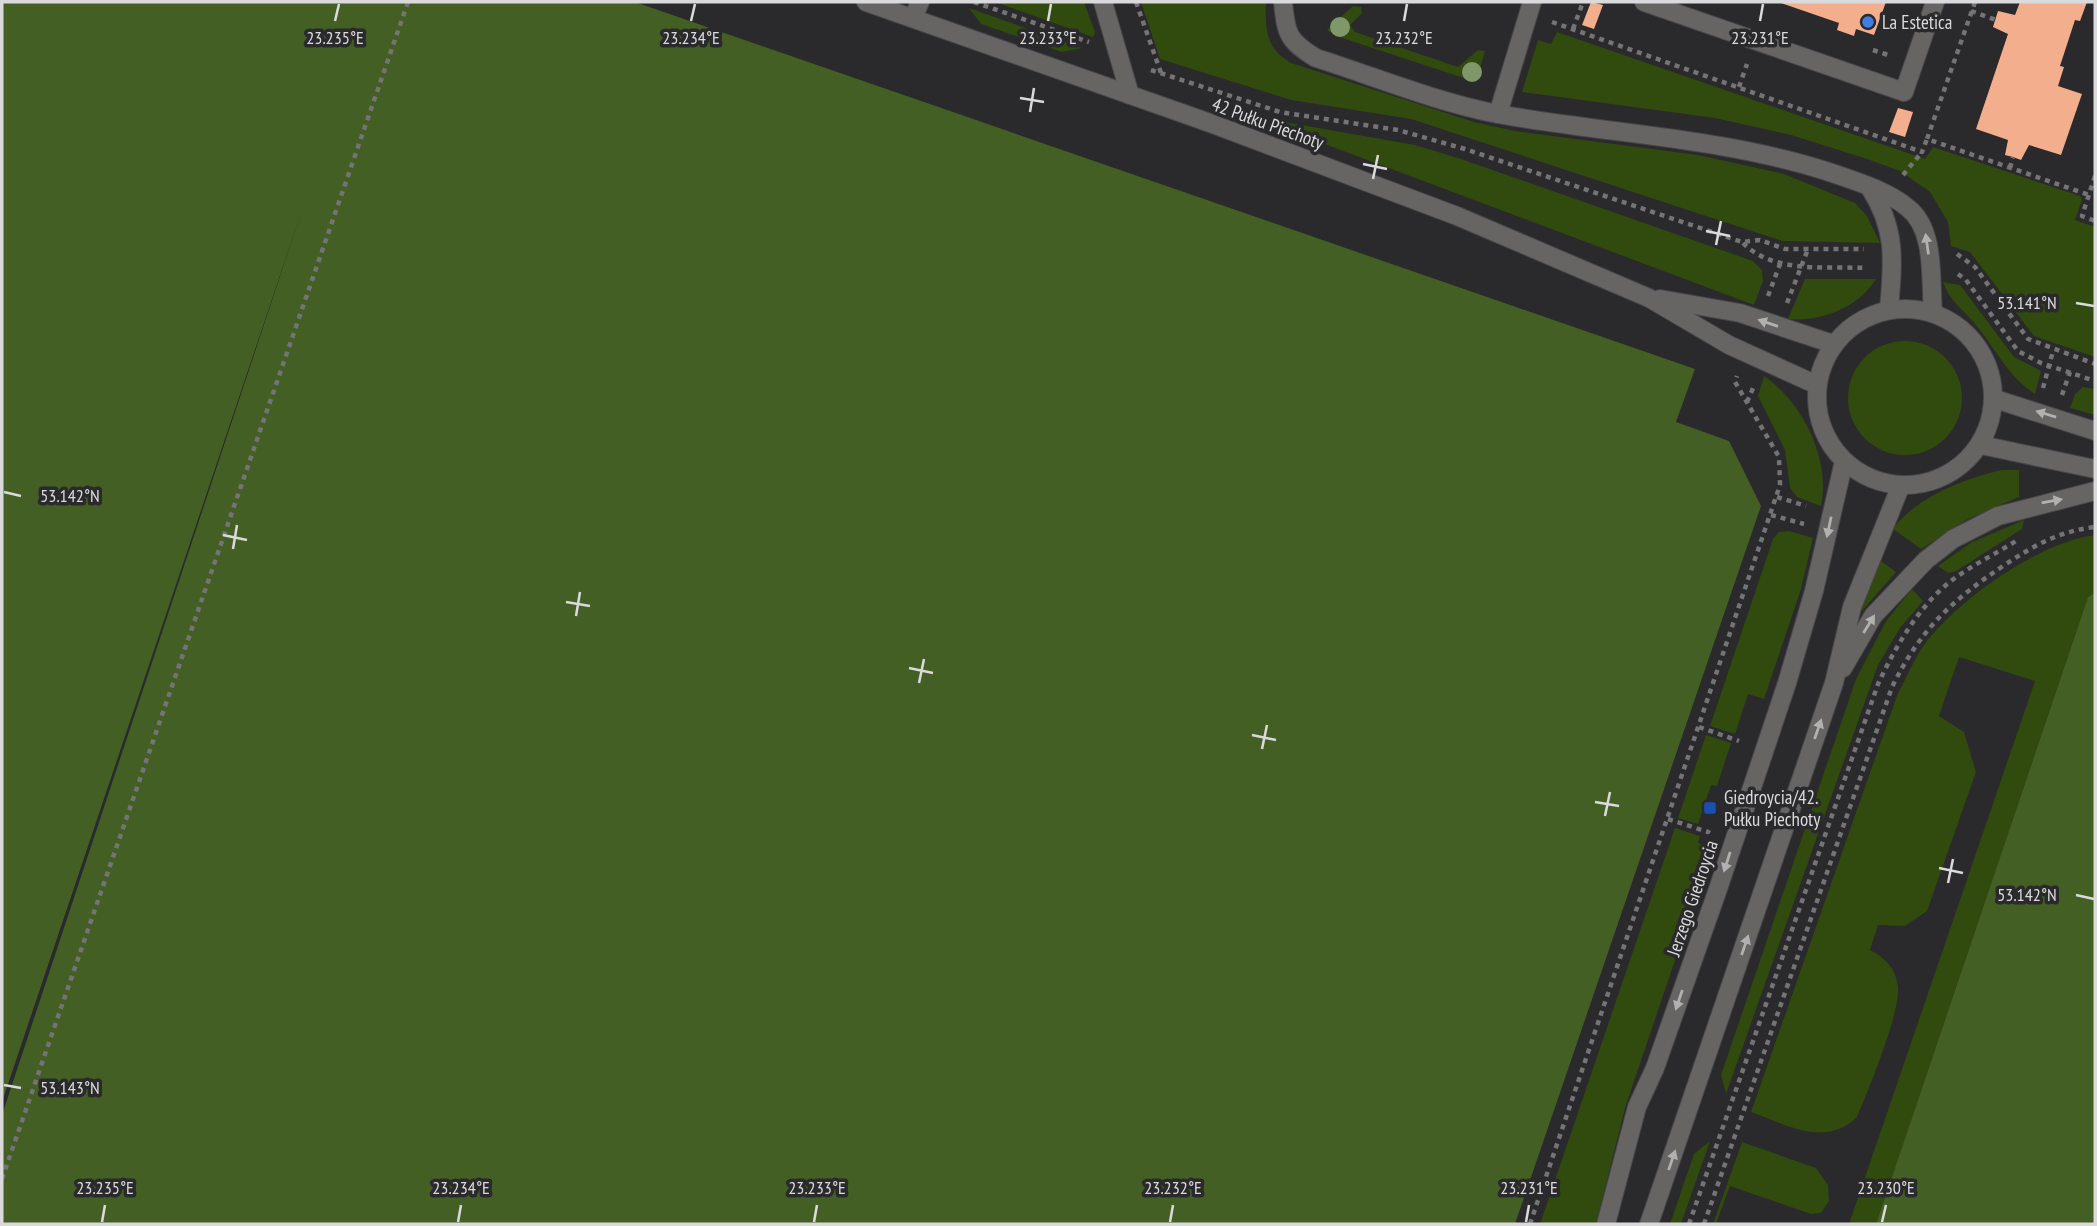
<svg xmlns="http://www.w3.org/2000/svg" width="2097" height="1226" font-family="'PT Sans Narrow',sans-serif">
<rect width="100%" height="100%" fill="#2a292c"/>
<g fill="#314a0e">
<path d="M995 2H1084L1095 32 1093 37Z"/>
<path d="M1141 2H1266C1265 29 1266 49 1291 63L1474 122 1515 131 1698 155 1784 174 1855 203 1867 216 1880 243 1782 241 1411 119 1291 100 1160 59Z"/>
<path d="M1353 6 1361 7 1362 13 1350 25 1355 32 1458 67 1478 50 1485 51 1476 82 1336 36 1327 30Z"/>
<path d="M969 8 1082 48 1062 52 981 24Z"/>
<path d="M1557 32 1925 159 1933 147 2080 196 2082 200 2075 220 2095 227V357L2034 336 1970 252 1951 246 1948 222 1930 192 1900 171 1867 159 1791 135 1715 118 1522 92 1538 40 1551 44Z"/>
<path d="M1250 116 1415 145 1461 159 1753 261 1762 270 1763 281 1754 305Z"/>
<path d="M1805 279H1876C1858 308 1821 322 1788 319Z"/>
<path d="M1943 282 1960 285 2014 357 2041 371 2035 394C2009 377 1998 353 1979 329 1966 311 1951 304 1943 282Z"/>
<circle cx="1905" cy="398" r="57"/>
<path d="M1764 376C1802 402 1831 458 1821 506L1797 497 1790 488 1785 450 1758 396Z"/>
<path d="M2083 387 2095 389V415L2070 408 2075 394Z"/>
<path d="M2002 470H2019V497L1968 519 1921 549 1893 529C1915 498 1965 478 2002 470Z"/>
<path d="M2024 520 2022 529 1956 571 1948 573 1938 566 1972 542Z"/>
<path d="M1789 531 1813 538 1801 589 1764 699 1748 694 1735 734 1710 726 1773 539 1779 532Z"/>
<path d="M2095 535V593L2088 597 1876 1224H1849L2035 681 1959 657 1939 716 1964 732 1976 772 1927 911 1905 926 1878 925 1870 950C1885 958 1896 968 1898 987 1901 1011 1868 1091 1857 1117 1825 1148 1787 1125 1751 1112L1898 693C1907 677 1914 659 1924 645 1957 600 2039 542 2095 535Z"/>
<path d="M1881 561 1896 572 1862 611 1860 609Z"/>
<path d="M1912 589 1923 601 1900 628 1878 665 1726 1094 1721 1075 1856 679 1886 621Z"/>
<path d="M1706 735 1731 743 1717 786 1711 785 1698 824 1678 818Z"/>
<path d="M1675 828 1700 836 1698 843 1713 848 1625 1108 1596 1224H1540Z"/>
<path d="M1710 1141 1681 1224H1670L1694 1154Z"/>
<path d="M1742 1142 1816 1168 1828 1185 1829 1201 1821 1213 1811 1214 1730 1186 1716 1224H1713Z"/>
</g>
<g fill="#435f23">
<path d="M2 2H635L1695 369 1676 422 1729 441 1761 506 1515 1224H2V1115L302 210 2 1102Z"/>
<path d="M2095 593V1224H1876L2088 597Z"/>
</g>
<g fill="#f3ae8e">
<path d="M1591 2 1603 5 1594 29 1582 25Z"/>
<path d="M1778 2H1886L1874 35 1856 29 1854 36 1837 30 1839 23Z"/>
<path d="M2020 2H2087L2080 21 2075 20 2060 66 2064 67 2058 86 2082 94 2061 155 2029 145 2021 160 2013 157 2005 155 2008 140 1976 129 2008 34 1993 27 1998 11 2015 15Z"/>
<path d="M1898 108 1913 112 1905 137 1889 132Z"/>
</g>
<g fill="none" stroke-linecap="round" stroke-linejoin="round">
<g stroke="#464548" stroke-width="20">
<g id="minor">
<path d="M866 2 1210 123 1457 216 1649 298 1729 345 1817 385"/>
<path d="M1103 2 1130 95"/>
<path d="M1283 2C1286 34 1288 41 1316 58 1376 77 1436 102 1498 114 1608 134 1719 137 1826 171 1852 180 1887 190 1908 208 1936 230 1930 280 1933 312"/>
<path d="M1644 2 1904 92 1935 2"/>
<path d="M913 18 920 2"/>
<path d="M1498 114 1532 2"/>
<path d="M1870 188C1897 230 1893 262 1889 309"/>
<path d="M1660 299 1740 313 1833 344"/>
<circle cx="1905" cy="397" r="88"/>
<path d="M1995 399 2095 431"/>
<path d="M1981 445 2095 469"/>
<path d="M1843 668 1873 616 1926 560 1953 539 1998 516 2095 491"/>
<path d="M1606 1224 1637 1107 1655 1068 1718 889 1787 683 1814 591 1844 461"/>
<path d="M1649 1224 1834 683 1852 607 1901 485"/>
</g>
</g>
<g stroke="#747376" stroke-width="4.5" stroke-dasharray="5 5" stroke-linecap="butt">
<path d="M974 2 1089 42"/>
<path d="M1136 2 1161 73"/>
<path d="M1975 2 1927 139 2089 195"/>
<path d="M1971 11 1996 20"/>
<path d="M1552 22 1922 152 1927 139"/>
<path d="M1573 29 1583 2"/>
<path d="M1873 50 1891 56"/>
<path d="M1151 70 1280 112 1398 130 1465 149 1742 242 1760 240 1785 249H1864"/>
<path d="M1739 87 1747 64"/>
<path d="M2010 168 2013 157"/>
<path d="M1903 175 1922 152"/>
<path d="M2095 176 2082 216 2095 221"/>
<path d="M1743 243C1774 274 1825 266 1867 268"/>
<path d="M1957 254 1975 267 2028 339 2095 364"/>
<path d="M1958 274 1966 280 2018 351 2041 363 2095 381"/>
<path d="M1768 296 1780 264"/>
<path d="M1787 303 1808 249"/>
<path d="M2043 388 2053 351"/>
<path d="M2062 395 2070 372"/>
<path d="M1747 402 1754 386"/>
<path d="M1777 497 1806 506"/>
<path d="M1771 515 1804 524"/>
<path d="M1699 727 1739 741"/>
<path d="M1668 819 1708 832 1709 830"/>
<path d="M2 1179 408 2"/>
<path d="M1530 1224 1780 485 1779 457 1735 382 1737 376"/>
<path d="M1689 1224 1878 684C1895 648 1916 611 1946 585 1966 568 1994 555 2016 541"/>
<path d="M1704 1224 1892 687C1920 630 1951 601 2003 566 2033 546 2059 531 2095 527"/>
</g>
<use href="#minor" stroke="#666564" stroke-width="18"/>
</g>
<g fill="#809869">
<circle cx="1340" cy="27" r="10"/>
<circle cx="1472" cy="72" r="10"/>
</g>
<defs><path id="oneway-solid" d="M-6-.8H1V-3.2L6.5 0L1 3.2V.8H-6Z" transform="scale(1.75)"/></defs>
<g fill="#b1b1b2">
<use href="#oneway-solid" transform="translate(1927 244) rotate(-98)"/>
<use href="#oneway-solid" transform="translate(1768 323) rotate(-161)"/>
<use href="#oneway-solid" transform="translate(2046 414) rotate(-163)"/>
<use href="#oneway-solid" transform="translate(2052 501) rotate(-10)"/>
<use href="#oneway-solid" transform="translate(1829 527) rotate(102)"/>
<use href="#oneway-solid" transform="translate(1869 624) rotate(-58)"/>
<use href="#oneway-solid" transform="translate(1818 729) rotate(-71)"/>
<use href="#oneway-solid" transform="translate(1727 862) rotate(108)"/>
<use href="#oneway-solid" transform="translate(1745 945) rotate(-71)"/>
<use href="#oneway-solid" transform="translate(1679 1000) rotate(109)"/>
<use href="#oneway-solid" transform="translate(1672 1160) rotate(-71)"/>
</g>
<path fill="none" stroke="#dadadc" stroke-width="2.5" d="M335 21 339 4M691 21 695 4M1048 21 1051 4M1404 21 1407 4M1760 21 1763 4M1020 98 1044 102M1030 112 1034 88M1363 164 1387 169M1373 179 1378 155M1706 231 1730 236M1716 245 1721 221M2076 303 2094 306M4 492 21 496M223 535 247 540M233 549 237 525M566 602 590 606M576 616 580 592M909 668 933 673M919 683 924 659M1252 735 1276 740M1262 749 1267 725M1595 802 1619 806M1605 816 1610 792M1939 868 1963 873M1948 883 1953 859M2076 895 2094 899M4 1085 21 1088M102 1222 105 1205M458 1222 461 1205M814 1222 817 1205M1170 1222 1173 1205M1526 1222 1529 1205M1882 1222 1886 1205"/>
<circle fill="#3f7fe0" stroke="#2a292c" stroke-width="2.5" cx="1868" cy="22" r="7"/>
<rect fill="#1a4fb4" stroke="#2a292c" stroke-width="2.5" x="1703" y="801" width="14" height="14" rx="3.5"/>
<g text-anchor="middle" stroke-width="7" stroke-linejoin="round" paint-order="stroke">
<g font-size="19" fill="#dadadc" stroke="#2a292c" text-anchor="start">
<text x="1882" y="29">La Estetica</text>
<text x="1724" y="804">Giedroycia/42.<tspan x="1724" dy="22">Pułku Piechoty</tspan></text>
</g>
<g font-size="19" fill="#dadadc" stroke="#2a292c">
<text transform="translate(1268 123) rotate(20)" y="7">42 Pułku Piechoty</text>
<text transform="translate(1692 898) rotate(-71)" y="7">Jerzego Giedroycia</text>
</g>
</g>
<g font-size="18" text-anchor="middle" fill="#dadadc" stroke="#2a292c" stroke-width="7" stroke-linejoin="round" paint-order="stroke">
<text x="335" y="44">23.235°E</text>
<text x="691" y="44">23.234°E</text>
<text x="1048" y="44">23.233°E</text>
<text x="1404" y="44">23.232°E</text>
<text x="1760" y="44">23.231°E</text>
<text x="2027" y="309">53.141°N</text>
<text x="70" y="502">53.142°N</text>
<text x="2027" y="901">53.142°N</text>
<text x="70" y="1094">53.143°N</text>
<text x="105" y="1194">23.235°E</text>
<text x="461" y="1194">23.234°E</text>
<text x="817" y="1194">23.233°E</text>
<text x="1173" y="1194">23.232°E</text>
<text x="1529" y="1194">23.231°E</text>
<text x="1886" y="1194">23.230°E</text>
</g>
<rect width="2097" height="1226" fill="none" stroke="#dadadc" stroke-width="7"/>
</svg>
